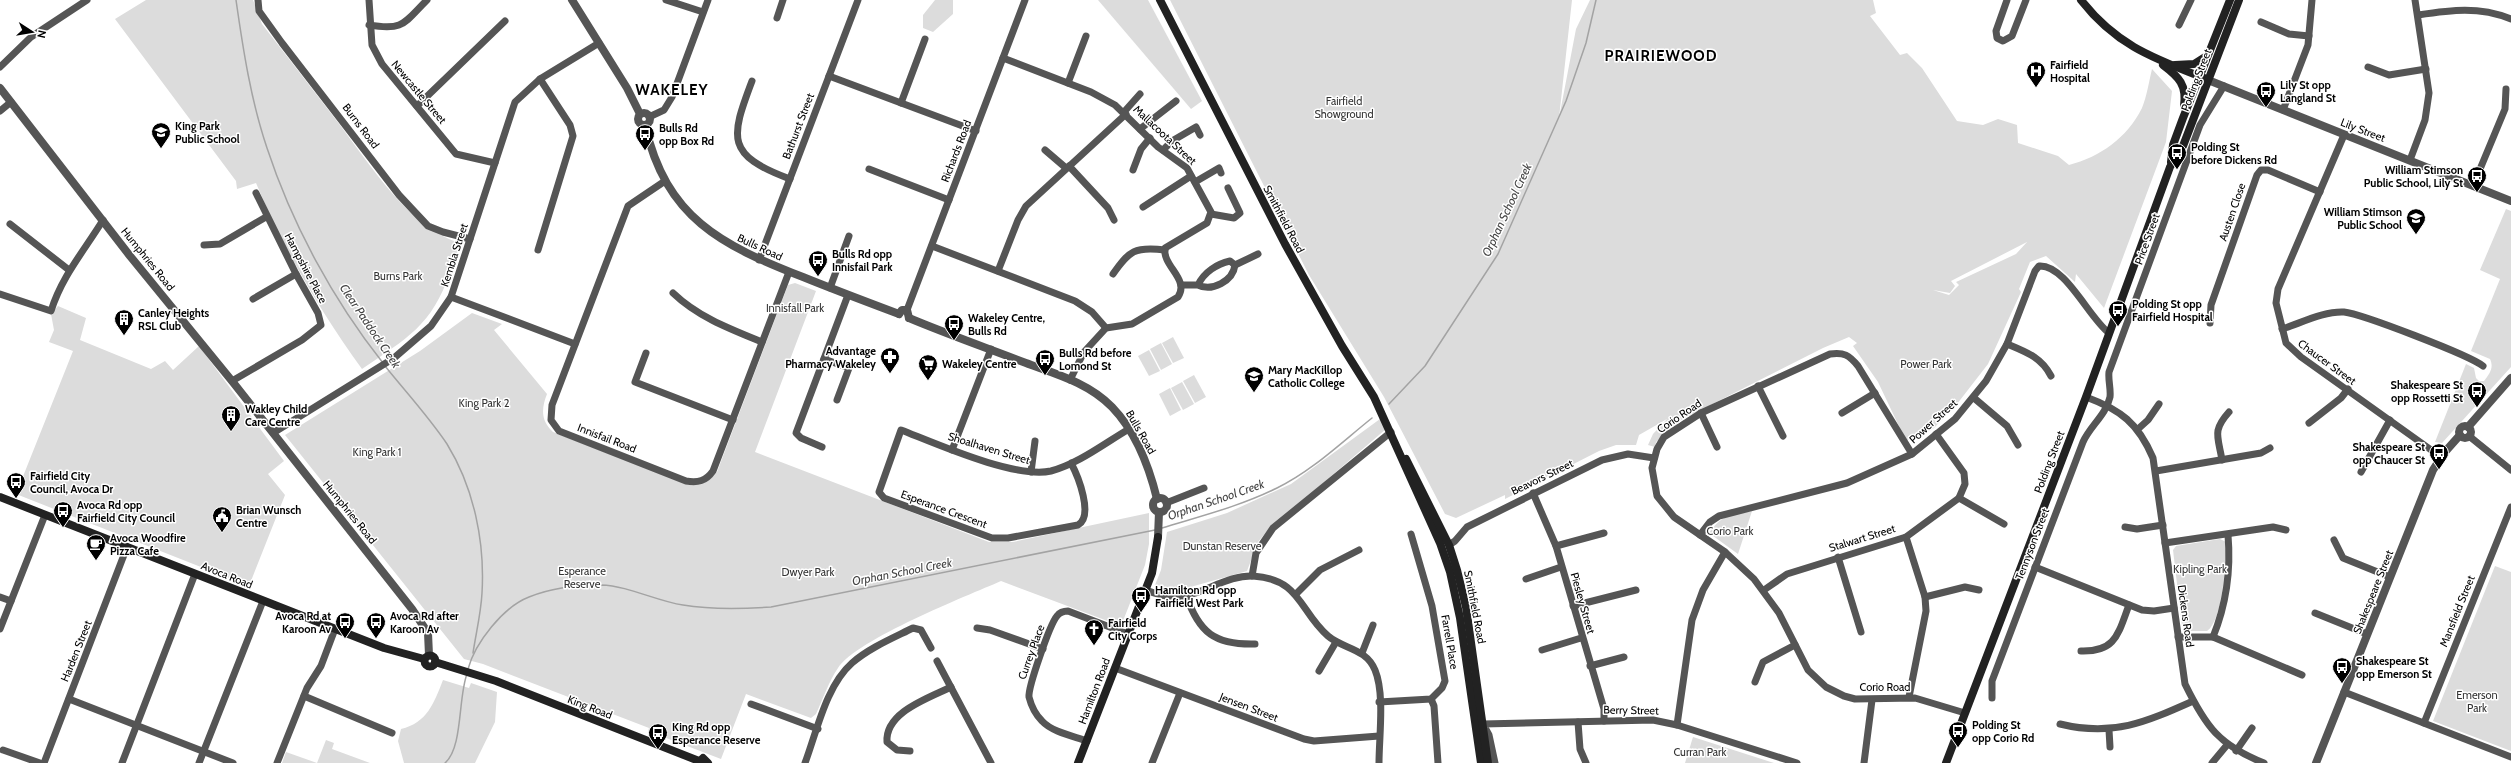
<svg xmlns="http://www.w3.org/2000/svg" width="2511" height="763" font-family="Cabin,sans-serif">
<rect width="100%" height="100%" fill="#fff"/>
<g fill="#dcdcdc" fill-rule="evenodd">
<path d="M146 0H253L262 24C288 58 314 91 340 125 371 166 408 226 459 243 459 252 453 263 450 272 432 326 407 338 362 369 320 311 283 248 256 183L237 189 236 181 115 19Z"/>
<path d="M935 0H953V14L933 32 923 28V15Z"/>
<path d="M1098 0H1148L1202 101 1191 109Z"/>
<path d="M1170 0H1572L1559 118 1576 29 1590 0H1873L1876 13 1870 16 1900 55 1907 53 1922 68 1957 121 1983 125 1998 119 2017 125 2018 143 2058 156 2069 165C2100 157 2127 138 2142 108 2147 96 2149 81 2152 69L2172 91 2166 142 2104 308 2076 274 2075 282 2046 256 2030 262 2019 289 2021 292 1988 364 1957 404 1934 428 1916 439 1914 437 1906 441 1878 382 1853 346 1857 343 1849 337 1823 348 1681 420 1656 442 1655 447 1648 445 1653 434 1667 419 1639 435 1636 445H1616L1599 451 1505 499V495L1456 518 1445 514 1384 397 1309 275ZM2027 242 2016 254 1956 282 1959 285 1949 295 1933 290 1950 293 1955 286 1951 281Z"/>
<path d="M2506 209 2511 211V367L2442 443 2435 442 2466 364 2474 368 2476 378 2479 381H2484C2490 373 2494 368 2490 359L2471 351 2500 279 2480 270Z"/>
<path d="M795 283 816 291 755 452 989 542H1013L1149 513V544L1145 565 1121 626 1001 581C967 596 857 639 838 668 829 681 823 699 816 714L811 718 746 694 721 759 648 731 649 728 483 664 464 659 285 435 420 351 472 313 502 324 494 330 547 394C541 409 541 421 553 432L689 485C701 486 710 481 717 472L788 285Z"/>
<path d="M58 306 86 318 80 340 151 369 165 361 173 370 199 346 284 461 268 474 285 495 249 586 16 494 73 351 49 342 54 330 51 314Z"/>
<path d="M1173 337 1184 358 1173 363 1162 343Z"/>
<path d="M1161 343 1172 364 1161 370 1150 349Z"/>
<path d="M1149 350 1160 371 1149 376 1138 356Z"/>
<path d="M1194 375 1206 397 1195 403 1183 381Z"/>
<path d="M1182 382 1194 404 1183 410 1171 388Z"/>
<path d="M1170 388 1181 410 1170 416 1159 394Z"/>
<path d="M1380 419 1386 429 1267 531 1258 542 1247 571 1180 590 1155 585 1161 570 1167 532 1227 513 1291 484Z"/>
<path d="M1752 511 1738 554 1709 533C1722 514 1732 515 1752 511Z"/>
<path d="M2220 539 2226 542C2226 561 2223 620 2207 631H2187L2182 626 2173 550 2176 546Z"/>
<path d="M2495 566 2511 572V751L2433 721Z"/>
<path d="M443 680 469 688 471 683 497 692 495 722 475 763H404L398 741 401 729C427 723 434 703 443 680Z"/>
<path d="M1693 737 1774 763H1685Z"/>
<path d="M326 740 334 743 332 749 370 763H317Z"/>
<path d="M286 752 317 763H282Z"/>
</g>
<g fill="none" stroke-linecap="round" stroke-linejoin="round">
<g stroke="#a3a3a3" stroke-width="1.5">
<path d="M236 0C243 49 251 101 267 148 292 224 333 300 383 363"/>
<path d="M385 366C405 391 429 417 447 444 474 488 485 542 482 593 481 613 476 633 473 653"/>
<path d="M1389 404 1425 366 1498 254 1566 101 1586 43 1596 0"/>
<path d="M1162 528C1201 516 1241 506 1277 488 1312 471 1342 442 1372 418"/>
<path d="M468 669C475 643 503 607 529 597 551 588 578 585 601 585 629 586 656 601 683 605 712 610 742 609 771 607L1155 530"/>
<path d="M445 763C463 748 458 697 467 674"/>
</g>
<g stroke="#555" stroke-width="7">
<path d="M258 0 259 11 282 43 399 195 428 226 443 232 470 239"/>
<path d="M369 0 372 45 382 64 456 154 495 163"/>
<path d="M666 0 703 12"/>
<path d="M2007 0 1996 31 1997 38 2003 41 2012 36 2026 0"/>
<path d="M2418 15C2451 10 2479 6 2511 19"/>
<path d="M777 18 783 0"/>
<path d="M2261 22 2289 34 2309 36"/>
<path d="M369 25C404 31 404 23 427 0"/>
<path d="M2179 25 2191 0"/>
<path d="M1003 58 1091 92 1115 105 1158 147 1187 168 1211 212 1207 223 1165 248C1162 266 1190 279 1178 297L1132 324 1106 328 1084 352 1070 380"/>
<path d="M0 67 31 37 87 0"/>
<path d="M2368 67 2389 75 2426 69"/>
<path d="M829 76 976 131"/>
<path d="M752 81C730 139 726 155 790 179"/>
<path d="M1068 83 1086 36"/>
<path d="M901 103 925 39"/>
<path d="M417 106 505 21"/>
<path d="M2283 110 2308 45 2312 0"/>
<path d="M0 111 11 102"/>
<path d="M1124 112 1140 94"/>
<path d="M649 117 664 110 672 97 708 0"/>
<path d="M1140 129 1176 101"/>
<path d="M2344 135 2278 289 2276 303 2286 343 2301 357 2441 457"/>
<path d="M1045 150 1066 168"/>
<path d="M1163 150 1172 141 1196 127 1200 135"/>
<path d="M2410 160 2425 120 2429 93 2415 0"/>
<path d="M1069 166 1108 208 1114 220"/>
<path d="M869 169 949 200"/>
<path d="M1133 170 1141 149 1150 138"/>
<path d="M665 181 628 206 552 405 551 420 559 431 686 481C698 483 706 481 713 471L789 272"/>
<path d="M1195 182 1219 168 1221 173"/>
<path d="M2473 186 2505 109 2506 89"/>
<path d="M1143 207 1191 176"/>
<path d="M1211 214 1234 218 1240 213 1228 188"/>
<path d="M10 224 69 270"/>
<path d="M204 245 220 244 266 217"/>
<path d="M932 246 1075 301 1092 312 1106 328"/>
<path d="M538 250 573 136 570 125 540 79"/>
<path d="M759 260 858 0"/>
<path d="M1235 265 1258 254"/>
<path d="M998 271 1018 220 1026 206 1126 114"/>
<path d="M1113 274C1129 251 1135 246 1165 250"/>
<path d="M1181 285H1198C1204 272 1217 264 1230 261L1235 265C1233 281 1212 292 1198 285"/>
<path d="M830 288 849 236"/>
<path d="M673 293C698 317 730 329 762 342"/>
<path d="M0 294 51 311C62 276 84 251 103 220"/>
<path d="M451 297 575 344"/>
<path d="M253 299 296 274"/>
<path d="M907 310 1025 0"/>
<path d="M2210 323 2211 305 2257 175 2261 170H2268L2320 192"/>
<path d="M2282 329C2301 323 2324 311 2344 312 2362 314 2469 355 2483 366"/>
<path d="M2007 344C2026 352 2041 357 2051 376"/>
<path d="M646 353 635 382 733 420"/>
<path d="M824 359 849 368 837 400"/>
<path d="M232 381 302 340 321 325 318 313 296 274 256 193"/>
<path d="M1758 386 1783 436"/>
<path d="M2086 397C2121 410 2138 423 2153 458L2185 684C2206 727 2219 745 2264 763"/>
<path d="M1974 398 2007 426 2018 445"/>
<path d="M1701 413 1717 447"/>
<path d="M1842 413 1875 393"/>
<path d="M2309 423 2341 398 2348 389"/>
<path d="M2138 429 2148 420 2159 404"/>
<path d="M273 433 394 358 431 326 451 297 515 102 540 79 599 43"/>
<path d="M2469 436 2511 470"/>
<path d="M822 447 801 438 796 433 848 295"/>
<path d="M952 450 991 349"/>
<path d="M1912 454 1858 366C1849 355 1844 352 1830 354L1701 413 1664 437 1657 449 1652 468 1657 496 1674 517 1725 552 1754 579 1779 613 1808 670 1826 687 1844 696 1855 699 1915 698 1965 713"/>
<path d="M2222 460C2218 436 2212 431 2229 412"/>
<path d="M1071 463C1078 476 1094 516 1078 525L1008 538H992L884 498 879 492 901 430C937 444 1015 479 1051 471 1078 464 1105 443 1129 429"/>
<path d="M2156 471 2261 453 2270 448"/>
<path d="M1031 472 1035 441"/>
<path d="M2361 472 2390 420"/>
<path d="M1533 493 1556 546 1604 709V721"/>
<path d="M1959 498 2004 524"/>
<path d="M1166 503 1204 488"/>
<path d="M2125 527 2137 529 2163 525"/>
<path d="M1700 535 1710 522 1719 516 1847 483 1912 454 1955 419 1986 381 2007 344 2035 271 2039 266C2065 264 2089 318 2109 333"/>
<path d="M1906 537 1925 597 1926 611 1909 697"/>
<path d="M2334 540 2343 558 2390 577"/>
<path d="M2165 543 2273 527 2286 530"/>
<path d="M1449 545 1455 541 1467 527 1602 460 1628 454 1654 458"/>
<path d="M1556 546 1604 533"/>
<path d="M1838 557 1861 632"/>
<path d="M2035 567 2142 610 2154 611 2174 608"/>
<path d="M1252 576 1256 553 1273 528 1391 432"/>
<path d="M1526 579 1561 567"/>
<path d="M1145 590C1155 593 1164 597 1175 597 1202 596 1226 575 1253 576 1301 579 1299 611 1328 636 1343 649 1366 648 1375 670 1385 694 1379 737 1379 763"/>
<path d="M1764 590 1787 574 1906 537 1959 498 1965 484 1964 473 1936 434"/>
<path d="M1296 594 1320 570 1359 550"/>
<path d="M1186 595C1199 633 1215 645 1255 644"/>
<path d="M0 597 11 601"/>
<path d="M1925 597 1965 587 1979 590"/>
<path d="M1573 606 1636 590"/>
<path d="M2315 613 2367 634"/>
<path d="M977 628 990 630 1043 649"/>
<path d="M0 629 45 515"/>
<path d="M2178 637H2213L2302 675"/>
<path d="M2213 637C2226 605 2231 570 2228 535"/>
<path d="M1542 650 1581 638"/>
<path d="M2081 651C2116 652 2118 634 2129 605"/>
<path d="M1362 653 1373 625"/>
<path d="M937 661 991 763"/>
<path d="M1590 666 1624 657"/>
<path d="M1115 668 1304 739 1314 741 1379 736"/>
<path d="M1319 671 1336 642"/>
<path d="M1755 682 1763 662 1795 645"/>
<path d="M2344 692 2511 757"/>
<path d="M304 696 392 733"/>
<path d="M1992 698V681L2083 442C2090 426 2106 415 2110 397 2111 389 2108 380 2109 372L2200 125 2224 86"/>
<path d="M69 699 233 763"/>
<path d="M1431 699 1434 706 1438 763"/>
<path d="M1379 702 1431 699 1442 688 1445 681 1432 606 1411 534"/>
<path d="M751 704 818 729"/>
<path d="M1578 722 1580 749 1586 763"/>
<path d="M2424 723 2511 507"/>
<path d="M2060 724C2113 737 2146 722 2193 701"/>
<path d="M1677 725 1692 620 1703 590 1725 552"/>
<path d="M2109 730 2110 747"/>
<path d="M1087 741C1073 736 1052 732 1042 721 1036 715 1031 705 1029 697 1028 687 1050 624 1057 616 1060 612 1063 611 1068 611L1128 634"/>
<path d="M3 750 40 763"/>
<path d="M910 751 897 750 887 742C885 712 929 698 951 687"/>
<path d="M2236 751 2252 728"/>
<path d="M44 763 127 547"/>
<path d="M122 763 195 574"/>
<path d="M199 763 263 601"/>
<path d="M277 763 307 688 321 666 335 629"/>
<path d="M805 763C817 731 826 686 852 663 869 648 893 638 913 628L921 630 931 648"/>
<path d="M1152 763 1180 693"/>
<path d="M1495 763 1489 735 1483 724 1653 720 1677 725 1797 763"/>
<path d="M1864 763 1872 700"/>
<path d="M2212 763 2227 745"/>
</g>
<g stroke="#555" stroke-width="8">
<path d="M572 0 627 88 640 114"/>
<path d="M2208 80 2511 201"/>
<path d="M0 88 130 256 232 381 412 609 428 633 429 655"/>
<circle cx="644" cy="119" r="6"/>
<path d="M645 125C666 218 721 245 803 277 835 290 867 302 899 314"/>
<path d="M899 314 902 310H907L909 318"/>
<path d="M909 318C947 334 987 348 1026 363 1056 374 1089 383 1112 407 1136 432 1149 466 1157 499"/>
<circle cx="2465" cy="432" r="6"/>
<path d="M2468 427 2511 378"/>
<circle cx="1160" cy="505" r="7"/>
<path d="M1158 537 1159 512"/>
<path d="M2316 763 2433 470 2444 453 2460 435"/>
</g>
<g stroke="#222" stroke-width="8">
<path d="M1160 0 1285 244 1342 346 1374 397 1440 543 1450 572 1460 618 1481 763"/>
<path d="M2081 0C2116 45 2153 58 2204 78"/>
<path d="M2163 65C2179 77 2187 85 2184 106"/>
<path d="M2175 65 2194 64 2205 57"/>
<path d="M2171 162 2173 145 2183 118 2230 0"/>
<path d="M1406 459 1449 545 1457 570 1466 607 1488 763"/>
<path d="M0 497 384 648 424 659"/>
<circle cx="430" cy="661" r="5.5"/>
<path d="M435 662 496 681 699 761"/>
<path d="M698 763 703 758 708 763"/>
<path d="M1078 763 1152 573 1158 537"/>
<path d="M1946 763 2086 397 2170 167 2183 146 2239 0"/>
</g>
</g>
<defs>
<g id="hospital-pin" transform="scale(1)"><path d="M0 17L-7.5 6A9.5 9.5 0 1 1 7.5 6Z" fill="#000" stroke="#fff"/><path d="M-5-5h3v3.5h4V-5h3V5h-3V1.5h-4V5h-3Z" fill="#fff"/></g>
<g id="bus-pin" transform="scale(1)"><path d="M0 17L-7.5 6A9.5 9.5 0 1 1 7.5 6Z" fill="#000" stroke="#fff"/><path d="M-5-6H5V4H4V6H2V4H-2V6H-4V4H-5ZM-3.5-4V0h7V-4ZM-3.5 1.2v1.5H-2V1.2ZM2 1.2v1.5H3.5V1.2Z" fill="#fff"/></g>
<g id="school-pin" transform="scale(1)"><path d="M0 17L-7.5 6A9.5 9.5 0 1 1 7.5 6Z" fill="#000" stroke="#fff"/><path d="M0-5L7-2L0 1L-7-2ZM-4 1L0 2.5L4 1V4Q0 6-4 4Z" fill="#fff"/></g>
<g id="building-pin" transform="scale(1)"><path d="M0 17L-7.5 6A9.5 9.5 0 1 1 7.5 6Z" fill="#000" stroke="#fff"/><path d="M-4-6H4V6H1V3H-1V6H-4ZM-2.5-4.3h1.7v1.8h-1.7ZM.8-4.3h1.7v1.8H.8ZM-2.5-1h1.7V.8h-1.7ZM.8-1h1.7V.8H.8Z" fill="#fff"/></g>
<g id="pharmacy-pin" transform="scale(1)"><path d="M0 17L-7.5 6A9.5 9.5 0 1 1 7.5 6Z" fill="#000" stroke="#fff"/><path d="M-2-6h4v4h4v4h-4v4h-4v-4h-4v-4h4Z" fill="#fff"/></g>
<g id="supermarket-pin" transform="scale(1)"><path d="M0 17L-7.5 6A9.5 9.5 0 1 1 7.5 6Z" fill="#000" stroke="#fff"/><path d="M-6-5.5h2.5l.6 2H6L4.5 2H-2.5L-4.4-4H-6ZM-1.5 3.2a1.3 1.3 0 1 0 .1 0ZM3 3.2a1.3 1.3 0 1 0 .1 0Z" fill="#fff"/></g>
<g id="civic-pin" transform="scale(1)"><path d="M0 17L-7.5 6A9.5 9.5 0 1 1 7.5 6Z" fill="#000" stroke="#fff"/><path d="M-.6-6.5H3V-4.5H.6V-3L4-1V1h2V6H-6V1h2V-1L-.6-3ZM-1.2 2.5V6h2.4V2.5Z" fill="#fff"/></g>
<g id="cafe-pin" transform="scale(1)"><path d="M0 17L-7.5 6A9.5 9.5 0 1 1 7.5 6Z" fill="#000" stroke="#fff"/><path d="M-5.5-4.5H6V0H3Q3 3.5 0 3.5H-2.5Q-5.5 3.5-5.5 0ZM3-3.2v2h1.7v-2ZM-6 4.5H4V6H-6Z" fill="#fff"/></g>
<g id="church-pin" transform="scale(1)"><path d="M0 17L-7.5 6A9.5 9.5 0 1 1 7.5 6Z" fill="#000" stroke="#fff"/><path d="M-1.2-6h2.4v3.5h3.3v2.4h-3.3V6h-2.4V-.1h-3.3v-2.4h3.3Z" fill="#fff"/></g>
</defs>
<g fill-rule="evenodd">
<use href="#hospital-pin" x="2036" y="71"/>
<use href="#bus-pin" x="2266" y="91"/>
<use href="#school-pin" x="161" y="132"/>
<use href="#bus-pin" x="645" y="134"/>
<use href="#bus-pin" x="2177" y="153"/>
<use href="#bus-pin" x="2477" y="176"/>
<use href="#school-pin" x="2416" y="218"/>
<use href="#bus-pin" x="818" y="260"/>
<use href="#bus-pin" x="2118" y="310"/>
<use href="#building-pin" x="124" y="319"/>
<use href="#bus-pin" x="954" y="324"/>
<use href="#pharmacy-pin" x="890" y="357"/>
<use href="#bus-pin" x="1045" y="359"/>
<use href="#supermarket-pin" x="928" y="364"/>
<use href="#school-pin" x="1254" y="376"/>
<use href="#bus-pin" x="2477" y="391"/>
<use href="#building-pin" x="231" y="415"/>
<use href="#bus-pin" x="2439" y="453"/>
<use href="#bus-pin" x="16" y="482"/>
<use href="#bus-pin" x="63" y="511"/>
<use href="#civic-pin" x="222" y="516"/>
<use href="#cafe-pin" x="96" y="544"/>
<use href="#bus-pin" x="1141" y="596"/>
<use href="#bus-pin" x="345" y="622"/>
<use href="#bus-pin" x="376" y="622"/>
<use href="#church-pin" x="1094" y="629"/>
<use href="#bus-pin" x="2342" y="667"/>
<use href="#bus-pin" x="1958" y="731"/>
<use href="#bus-pin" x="658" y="733"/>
</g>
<g text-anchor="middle" stroke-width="3" stroke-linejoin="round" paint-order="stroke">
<g font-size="11" font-weight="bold" fill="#000" stroke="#fff" text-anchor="start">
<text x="2050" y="69">Fairfield<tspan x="2050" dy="13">Hospital</tspan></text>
<text x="2280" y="89">Lily St opp<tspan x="2280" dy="13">Langland St</tspan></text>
<text x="175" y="130">King Park<tspan x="175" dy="13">Public School</tspan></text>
<text x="659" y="132">Bulls Rd<tspan x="659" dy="13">opp Box Rd</tspan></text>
<text x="2191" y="151">Polding St<tspan x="2191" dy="13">before Dickens Rd</tspan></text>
<text x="2463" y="174" text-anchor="end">William Stimson<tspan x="2463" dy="13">Public School, Lily St</tspan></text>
<text x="2402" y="216" text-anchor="end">William Stimson<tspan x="2402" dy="13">Public School</tspan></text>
<text x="832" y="258">Bulls Rd opp<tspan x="832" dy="13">Innisfail Park</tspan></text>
<text x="2132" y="308">Polding St opp<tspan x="2132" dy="13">Fairfield Hospital</tspan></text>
<text x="138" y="317">Canley Heights<tspan x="138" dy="13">RSL Club</tspan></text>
<text x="968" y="322">Wakeley Centre,<tspan x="968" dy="13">Bulls Rd</tspan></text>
<text x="876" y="355" text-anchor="end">Advantage<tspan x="876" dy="13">Pharmacy Wakeley</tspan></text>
<text x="1059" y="357">Bulls Rd before<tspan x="1059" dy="13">Lomond St</tspan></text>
<text x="942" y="368">Wakeley Centre</text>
<text x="1268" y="374">Mary MacKillop<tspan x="1268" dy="13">Catholic College</tspan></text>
<text x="2463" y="389" text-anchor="end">Shakespeare St<tspan x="2463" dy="13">opp Rossetti St</tspan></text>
<text x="245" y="413">Wakley Child<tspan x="245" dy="13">Care Centre</tspan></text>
<text x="2425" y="451" text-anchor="end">Shakespeare St<tspan x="2425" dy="13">opp Chaucer St</tspan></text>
<text x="30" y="480">Fairfield City<tspan x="30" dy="13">Council, Avoca Dr</tspan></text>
<text x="77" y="509">Avoca Rd opp<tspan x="77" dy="13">Fairfield City Council</tspan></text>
<text x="236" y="514">Brian Wunsch<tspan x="236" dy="13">Centre</tspan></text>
<text x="110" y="542">Avoca Woodfire<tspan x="110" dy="13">Pizza Cafe</tspan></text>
<text x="1155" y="594">Hamilton Rd opp<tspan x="1155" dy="13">Fairfield West Park</tspan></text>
<text x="331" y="620" text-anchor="end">Avoca Rd at<tspan x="331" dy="13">Karoon Av</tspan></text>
<text x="390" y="620">Avoca Rd after<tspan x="390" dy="13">Karoon Av</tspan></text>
<text x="1108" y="627">Fairfield<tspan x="1108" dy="13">City Corps</tspan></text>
<text x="2356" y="665">Shakespeare St<tspan x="2356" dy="13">opp Emerson St</tspan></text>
<text x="1972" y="729">Polding St<tspan x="1972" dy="13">opp Corio Rd</tspan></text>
<text x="672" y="731">King Rd opp<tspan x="672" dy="13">Esperance Reserve</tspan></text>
</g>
<g font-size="11" fill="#000" stroke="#fff">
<text transform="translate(2196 80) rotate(-69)" y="4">Polding Street</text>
<text transform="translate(419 92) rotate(50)" y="4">Newcastle Street</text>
<text transform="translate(361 126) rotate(53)" y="4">Burns Road</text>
<text transform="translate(798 126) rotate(-69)" y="4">Bathurst Street</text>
<text transform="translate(2363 130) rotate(21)" y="4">Lily Street</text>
<text transform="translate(1165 135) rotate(43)" y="4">Mallacoota Street</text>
<text transform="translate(956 151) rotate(-69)" y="4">Richards Road</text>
<text transform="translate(2232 212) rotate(-71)" y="4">Austen Close</text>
<text transform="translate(1284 219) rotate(62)" y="4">Smithfield Road</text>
<text transform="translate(2147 239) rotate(-70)" y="4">Price Street</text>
<text transform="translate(760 247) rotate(25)" y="4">Bulls Road</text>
<text transform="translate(454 255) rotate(-72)" y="4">Kembla Street</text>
<text transform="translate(148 259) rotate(51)" y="4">Humphries Road</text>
<text transform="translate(306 268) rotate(62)" y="4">Hampshire Place</text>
<text transform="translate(2327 362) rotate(36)" y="4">Chaucer Street</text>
<text transform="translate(1679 416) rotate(-34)" y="4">Corio Road</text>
<text transform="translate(1933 421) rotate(-42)" y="4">Power Street</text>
<text transform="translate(1141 432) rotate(60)" y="4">Bulls Road</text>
<text transform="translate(607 438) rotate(21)" y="4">Innisfail Road</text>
<text transform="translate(989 448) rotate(17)" y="4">Shoalhaven Street</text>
<text transform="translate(2049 462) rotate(-69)" y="4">Polding Street</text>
<text transform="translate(1542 477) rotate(-26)" y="4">Beavors Street</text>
<text transform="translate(944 509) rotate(20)" y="4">Esperance Crescent</text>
<text transform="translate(350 512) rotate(51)" y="4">Humphries Road</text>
<text transform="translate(1862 538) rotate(-17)" y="4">Stalwart Street</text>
<text transform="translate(2032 544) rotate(-69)" y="4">Tennyson Street</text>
<text transform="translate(227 575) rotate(22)" y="4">Avoca Road</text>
<text transform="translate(2373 592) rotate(-68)" y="4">Shakespeare Street</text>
<text transform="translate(1583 603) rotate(74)" y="4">Piesley Street</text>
<text transform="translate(1475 607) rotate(79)" y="4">Smithfield Road</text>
<text transform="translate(2457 611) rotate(-68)" y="4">Mansfield Street</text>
<text transform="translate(2186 616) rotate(82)" y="4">Dickens Road</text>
<text transform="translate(1450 642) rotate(80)" y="4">Farrell Place</text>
<text transform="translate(76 651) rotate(-68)" y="4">Harden Street</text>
<text transform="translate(1031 652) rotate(-70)" y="4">Currey Place</text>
<text x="1885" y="691">Corio Road</text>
<text transform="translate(1094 691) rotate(-69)" y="4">Hamilton Road</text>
<text transform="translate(590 707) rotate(21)" y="4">King Road</text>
<text transform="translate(1249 707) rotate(21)" y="4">Jensen Street</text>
<text transform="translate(1631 710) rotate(1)" y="4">Berry Street</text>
</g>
<g font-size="11" fill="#333" stroke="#fff">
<text x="1344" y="105">Fairfield<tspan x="1344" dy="13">Showground</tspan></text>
<text x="398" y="280">Burns Park</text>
<text x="795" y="312">Innisfall Park</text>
<text x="1926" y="368">Power Park</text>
<text x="484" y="407">King Park 2</text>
<text x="377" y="456">King Park 1</text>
<text x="1730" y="535">Corio Park</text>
<text x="1222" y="550">Dunstan Reserve</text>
<text x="2200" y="573">Kipling Park</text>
<text x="582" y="575">Esperance<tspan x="582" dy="13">Reserve</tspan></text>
<text x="808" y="576">Dwyer Park</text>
<text x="2477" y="699">Emerson<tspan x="2477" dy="13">Park</tspan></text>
<text x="1700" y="756">Curran Park</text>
</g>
<g font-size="12" font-style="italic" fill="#444" stroke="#fff">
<text transform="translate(1507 210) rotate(-65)" y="4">Orphan School Creek</text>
<text transform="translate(370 326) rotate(56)" y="4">Clear Paddock Creek</text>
<text transform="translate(1216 500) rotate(-19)" y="4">Orphan School Creek</text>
<text transform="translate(902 572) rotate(-11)" y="4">Orphan School Creek</text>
</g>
<g font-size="15" font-weight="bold" letter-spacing="1" fill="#000" stroke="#fff">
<text x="1661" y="61">PRAIRIEWOOD</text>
<text x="672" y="95">WAKELEY</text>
</g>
</g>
<g transform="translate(32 32) rotate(102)" stroke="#ffffff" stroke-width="3" paint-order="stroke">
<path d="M0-3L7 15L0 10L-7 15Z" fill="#000000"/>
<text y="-6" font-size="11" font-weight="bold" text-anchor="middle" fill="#000000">N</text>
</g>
</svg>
